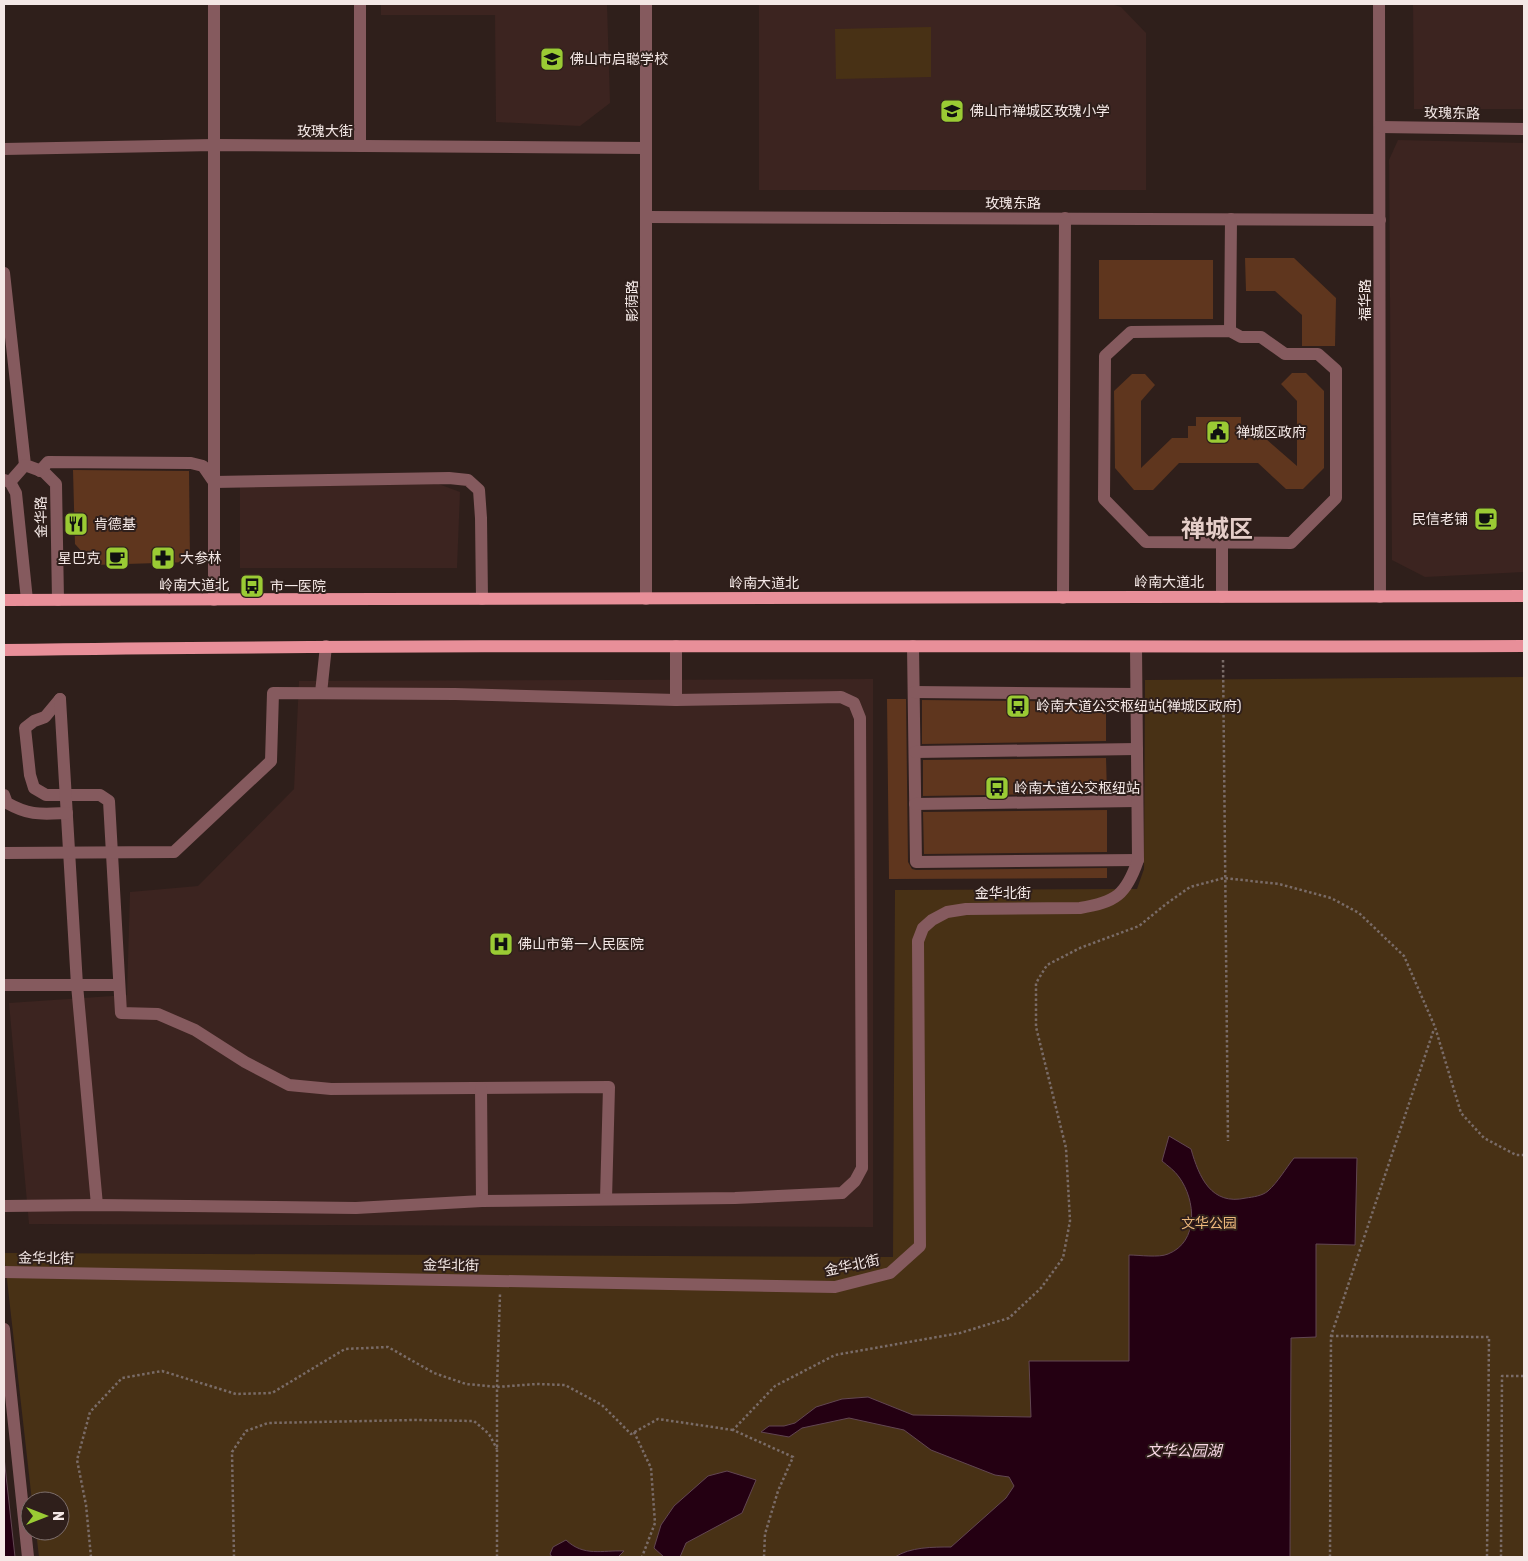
<svg xmlns="http://www.w3.org/2000/svg" width="1528" height="1561" font-family="Rubik,'Noto Sans SC',sans-serif">
<rect width="100%" height="100%" fill="#2f1f1b"/>
<g fill="#3c2420">
<path d="M381 4H607L610 103 580 126 496 122 495 15H381Z"/>
<path d="M759 4H1111L1121 7 1146 33V190H759Z"/>
<path d="M1413 4H1524V109H1414Z"/>
<path d="M1398 140 1524 143V572L1425 577 1392 560 1389 160Z"/>
<path d="M436 483 460 492 457 568H240V485Z"/>
<path d="M873 679V1227L29 1224 9 1003 127 995 130 892 198 886 294 789 299 681Z"/>
</g>
<g fill="#483115">
<path d="M931 27V77L836 79 835 29Z"/>
<path d="M1524 677V1557H39L36 1531H60V1501H32L4 1253 893 1257 895 890 1137 889 1144 869 1145 680Z"/>
</g>
<g fill="#240012" stroke="#624652">
<path d="M1169 1136 1191 1149C1199 1177 1211 1206 1246 1198 1253 1197 1262 1196 1268 1191 1278 1182 1286 1168 1294 1158H1357L1355 1245 1316 1244V1337L1291 1338 1290 1557H895C910 1547 933 1547 951 1547L1006 1498 1014 1486 1009 1477 995 1475 931 1450 904 1430 849 1418 802 1428 789 1437 761 1432 769 1426H784L795 1423 816 1407 842 1399 868 1397 913 1415 1031 1417 1029 1361H1129V1255C1139 1255 1159 1258 1168 1254 1199 1242 1196 1200 1179 1177 1175 1171 1168 1166 1162 1161Z"/>
<path d="M4 1457 15 1557H4Z"/>
<path d="M727 1471 756 1480 742 1513 686 1543 680 1557H664L654 1548 661 1525 674 1506 708 1476Z"/>
<path d="M566 1540C584 1557 602 1550 624 1551L618 1557H552L550 1554 553 1547Z"/>
</g>
<g fill="#5f361e">
<path d="M1245 258H1294L1336 298 1335 346H1302V315L1275 291H1246Z"/>
<rect x="1099" y="260" width="114" height="59"/>
<path d="M1292 373H1306L1324 391V468L1303 489H1286L1258 463H1179L1153 490H1134L1115 468 1114 391 1132 374H1145L1155 385 1141 401V468L1172 438H1188V426H1196V417H1241V426H1248V438H1265L1297 466V401L1281 384Z"/>
<path d="M73 470 189 471 190 562 94 565 75 544Z"/>
<path d="M887 699H906L908 862 912 869 916 870 1107 868V878L889 879Z"/>
<path d="M922 700 1106 702V741L922 744Z"/>
<path d="M1106 758 1107 793 923 796V760Z"/>
<path d="M1107 810V852L924 854 923 812Z"/>
</g>
<g fill="none" stroke-linecap="round" stroke-linejoin="round">
<g stroke="#7a6c68" stroke-width="2.5" stroke-dasharray="2.5 2.5" stroke-linecap="butt">
<path d="M1223 660 1228 1141"/>
<path d="M1331 1336 1489 1337 1487 1557"/>
<path d="M634 1432 651 1468 655 1523 642 1557"/>
<path d="M91 1557 86 1505 77 1460 90 1412 122 1378 162 1371 236 1394 272 1393 345 1349 388 1347 434 1373 466 1384 497 1387 537 1384 565 1385 602 1405 631 1434 658 1419 733 1430"/>
<path d="M234 1557 232 1452 246 1431 268 1423 415 1420 474 1421 489 1434 497 1449"/>
<path d="M497 1557V1387L500 1294"/>
<path d="M764 1557 765 1534 778 1491 793 1457 733 1430 775 1386 835 1355 960 1333 1009 1318 1041 1288 1063 1258 1070 1221 1066 1148 1036 1027V983L1047 965 1080 948 1139 926 1166 904 1190 887 1224 878 1279 884 1331 898 1359 913 1404 956 1435 1027 1461 1113 1484 1138 1516 1155H1524"/>
<path d="M1330 1557 1331 1336 1434 1029"/>
<path d="M1501 1557 1502 1376H1524"/>
</g>
<g stroke="#855a5e" stroke-width="12">
<path d="M1379 4 1380 597"/>
<path d="M1380 127 1524 129"/>
<path d="M360 146V4"/>
<path d="M4 149 214 145 646 148"/>
<path d="M647 217 1380 220"/>
<path d="M4 273 25 465 44 472 56 484 58 600"/>
<path d="M1230 331 1241 337H1261L1285 354H1318L1336 370V498L1291 543 1146 542 1104 499 1105 356 1131 332Z"/>
<path d="M1230 331 1231 219"/>
<path d="M40 471 48 462 191 463 203 466 214 482"/>
<path d="M4 480 10 482 16 493 27 600"/>
<path d="M10 482 25 465"/>
<path d="M214 482 449 478 468 480 479 490 481 518 482 599"/>
<path d="M1222 542V597"/>
<path d="M1063 598 1065 218"/>
<path d="M646 599V4"/>
<path d="M214 600V4"/>
<path d="M913 646 916 862 1138 860"/>
<path d="M914 692 1136 694"/>
<path d="M321 693 326 646"/>
<path d="M60 699 45 717 34 721 25 728 30 775 34 788 46 795H100L109 801 121 1013 158 1014 195 1030 245 1062 289 1085 331 1089 609 1087 606 1199"/>
<path d="M60 699 77 985 97 1205"/>
<path d="M915 752 1137 749"/>
<path d="M4 795 7 803C30 816 41 814 67 813"/>
<path d="M915 804 1137 801"/>
<path d="M4 853 174 852 271 761 273 693 455 694 676 700"/>
<path d="M4 985H119"/>
<path d="M481 1088 482 1201"/>
<path d="M4 1206 97 1205 356 1208 482 1201 735 1198 842 1193 855 1181 862 1168 860 718 854 703 841 697 676 700V646"/>
<path d="M4 1272 835 1287 890 1273 920 1246 918 941 923 928 932 920 947 912 966 909 1080 908C1116 902 1126 895 1138 860L1136 647"/>
<path d="M4 1329 28 1557"/>
</g>
<g stroke="#e88f99" stroke-width="12">
<path d="M4 600 1524 596"/>
<path d="M4 650C511 643 1017 648 1524 646"/>
</g>
</g>
<defs>
<g id="school-square" transform="scale(1.25)"><rect x="-9" y="-9" width="18" height="18" rx="4" fill="#9acb34" stroke="#2f1f1b"/><path d="M0-5L7-2L0 1L-7-2ZM-4 1L0 2.5L4 1V4Q0 6-4 4Z" fill="#111"/></g>
<g id="civic-square" transform="scale(1.25)"><rect x="-9" y="-9" width="18" height="18" rx="4" fill="#9acb34" stroke="#2f1f1b"/><path d="M-.6-6.5H3V-4.5H.6V-3L4-1V1h2V6H-6V1h2V-1L-.6-3ZM-1.2 2.5V6h2.4V2.5Z" fill="#111"/></g>
<g id="cafe-square" transform="scale(1.25)"><rect x="-9" y="-9" width="18" height="18" rx="4" fill="#9acb34" stroke="#2f1f1b"/><path d="M-5.5-4.5H6V0H3Q3 3.5 0 3.5H-2.5Q-5.5 3.5-5.5 0ZM3-3.2v2h1.7v-2ZM-6 4.5H4V6H-6Z" fill="#111"/></g>
<g id="restaurant-square" transform="scale(1.25)"><rect x="-9" y="-9" width="18" height="18" rx="4" fill="#9acb34" stroke="#2f1f1b"/><path d="M-5-6h1v4h1v-4h1v4h1v-4h1v5L-1.5 .5V6h-2V.5L-5-1ZM5-6V6H3V1.5H1.5Q1.5-4 5-6Z" fill="#111"/></g>
<g id="pharmacy-square" transform="scale(1.25)"><rect x="-9" y="-9" width="18" height="18" rx="4" fill="#9acb34" stroke="#2f1f1b"/><path d="M-2-6h4v4h4v4h-4v4h-4v-4h-4v-4h4Z" fill="#111"/></g>
<g id="bus-square" transform="scale(1.25)"><rect x="-9" y="-9" width="18" height="18" rx="4" fill="#9acb34" stroke="#2f1f1b"/><path d="M-5-6H5V4H4V6H2V4H-2V6H-4V4H-5ZM-3.5-4V0h7V-4ZM-3.5 1.2v1.5H-2V1.2ZM2 1.2v1.5H3.5V1.2Z" fill="#111"/></g>
<g id="hospital-square" transform="scale(1.25)"><rect x="-9" y="-9" width="18" height="18" rx="4" fill="#9acb34" stroke="#2f1f1b"/><path d="M-5-5h3v3.5h4V-5h3V5h-3V1.5h-4V5h-3Z" fill="#111"/></g>
</defs>
<g fill-rule="evenodd">
<use href="#school-square" x="552" y="59"/>
<use href="#school-square" x="952" y="111"/>
<use href="#civic-square" x="1218" y="432"/>
<use href="#cafe-square" x="1486" y="519"/>
<use href="#restaurant-square" x="76" y="524"/>
<use href="#cafe-square" x="117" y="558"/>
<use href="#pharmacy-square" x="163" y="558"/>
<use href="#bus-square" x="252" y="586"/>
<use href="#bus-square" x="1018" y="706"/>
<use href="#bus-square" x="997" y="788"/>
<use href="#hospital-square" x="501" y="944"/>
</g>
<g text-anchor="middle" stroke-width="4" stroke-linejoin="round" paint-order="stroke">
<g font-size="14" fill="#f4e8e6" stroke="#2f1f1b" text-anchor="start">
<text x="570" y="64">佛山市启聪学校</text>
<text x="970" y="116">佛山市禅城区玫瑰小学</text>
<text x="1236" y="437">禅城区政府</text>
<text x="1468" y="524" text-anchor="end">民信老铺</text>
<text x="94" y="529">肯德基</text>
<text x="100" y="563" text-anchor="end">星巴克</text>
<text x="180" y="563">大参林</text>
<text x="270" y="591">市一医院</text>
<text x="1036" y="711">岭南大道公交枢纽站(禅城区政府)</text>
<text x="1014" y="793">岭南大道公交枢纽站</text>
<text x="518" y="949">佛山市第一人民医院</text>
</g>
<g font-size="14" fill="#f4e8e6" stroke="#2f1f1b">
<text transform="translate(1452 113) rotate(1)" y="5">玫瑰东路</text>
<text x="325" y="136">玫瑰大街</text>
<text x="1013" y="208">玫瑰东路</text>
<text transform="translate(1365 300) rotate(-90)" y="5">福华路</text>
<text transform="translate(632 301) rotate(-90)" y="5">影荫路</text>
<text transform="translate(41 517) rotate(-91)" y="5">金华路</text>
<text x="1169" y="587">岭南大道北</text>
<text x="764" y="588">岭南大道北</text>
<text x="194" y="590">岭南大道北</text>
<text x="1003" y="898">金华北街</text>
<text transform="translate(46 1258) rotate(1)" y="5">金华北街</text>
<text transform="translate(451 1265) rotate(1)" y="5">金华北街</text>
<text transform="translate(852 1265) rotate(-12)" y="5">金华北街</text>
</g>
<g font-size="14" fill="#edb87c" stroke="#2f1f1b">
<text x="1209" y="1228">文华公园</text>
</g>
<g font-size="15" font-style="italic" fill="#f7d7e3" stroke="#2f1f1b">
<text x="1184" y="1456">文华公园湖</text>
</g>
<g font-size="24" font-weight="bold" fill="#e5cec9" stroke="#2f1f1b">
<text x="1217" y="537">禅城区</text>
</g>
</g>
<rect width="1528" height="1561" fill="none" stroke="#f4e8e6" stroke-width="10"/>
<g transform="translate(45 1516) rotate(90)"><circle r="24" fill="#2f1f1b" stroke="#7e6f6c"/>
<path d="M0-4L9 19L0 12L-9 19Z" fill="#9acb34"/>
<text y="-8" font-size="14" font-weight="bold" text-anchor="middle" fill="#f4e8e6">N</text>
</g>
</svg>
